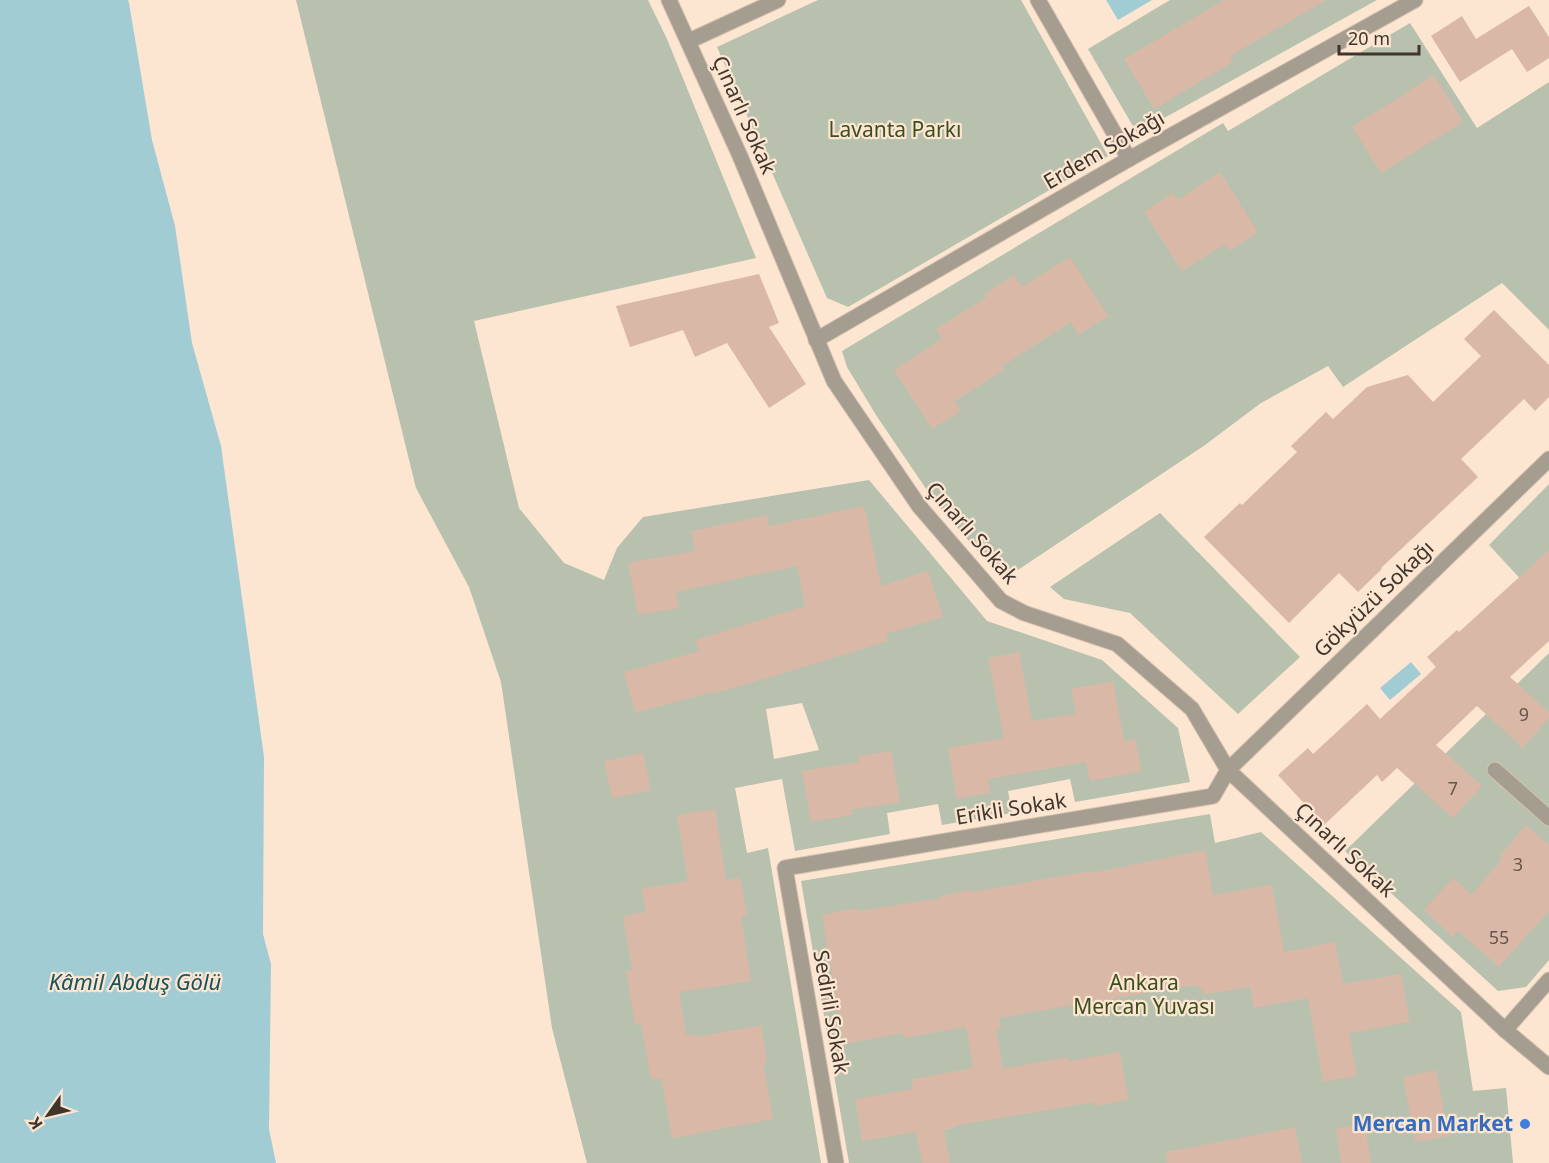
<svg xmlns="http://www.w3.org/2000/svg" width="1549" height="1163" font-family="'Noto Sans',sans-serif">
<rect width="100%" height="100%" fill="#fce5d1"/>
<g fill="#b7c1ad" fill-rule="evenodd">
<path d="M296 0H648L667 39 756 258 474 321 519 508 564 563 604 580 617 548 643 517 869 480 987 621 1102 660 1178 728 1190 782 1075 802 1070 779 1008 791 1012 813 942 825 938 804 887 813 890 834 795 851 782 779 735 788 747 853 768 848 821 1163H587L552 1028 501 682 469 587 416 488ZM802 703 819 750 774 759 766 709Z"/>
<path d="M818 0H1021L1108 156 848 307 827 298 717 47Z"/>
<path d="M1170 0H1377L1137 133 1088 49Z"/>
<path d="M1410 23 1477 128 1549 82V330L1502 283 1343 387 1328 366 1261 403 1205 445 1003 580 935 502 876 415 847 367 842 351 1223 123 1228 131Z"/>
<path d="M1549 484V610L1489 545Z"/>
<path d="M1160 513 1300 657 1238 714 1130 613 1064 599 1050 587Z"/>
<path d="M1549 653V960L1526 987 1498 991 1345 851Z"/>
<path d="M1210 814 1215 843 1261 832 1461 1012 1473 1091 1506 1088 1513 1163H849L801 881Z"/>
</g>
<g fill="#a1ccd4">
<path d="M0 0H128L129 3 152 140 175 226 192 343 221 446 264 757 263 934 271 964 269 1129 276 1163H0Z"/>
<path d="M1106 0H1152L1118 20Z"/>
<path d="M1411 662 1421 674 1390 700 1380 688Z"/>
</g>
<g fill="#dab8a7">
<path d="M1224 0H1326L1230 56 1233 62 1154 109 1124 59Z"/>
<path d="M1529 6 1549 37V58L1527 72 1512 49 1460 82 1431 36 1462 16 1476 39Z"/>
<path d="M1434 75 1463 122 1381 173 1352 127Z"/>
<path d="M1220 172 1258 232 1229 251 1225 244 1182 271 1144 212 1173 193 1178 200Z"/>
<path d="M1070 257 1108 316 1078 335 1071 322 1001 367 1004 370 955 401 961 411 932 429 894 370 942 339 936 329 987 297 984 294 1014 275 1022 287Z"/>
<path d="M759 274 779 323 769 327 806 384 769 408 727 343 695 357 683 330 630 347 616 306Z"/>
<path d="M1494 310 1549 365V397L1535 411 1524 399 1461 459 1478 477 1381 568 1382 569 1358 592 1339 573 1289 623 1204 537 1240 503 1242 505 1297 452 1291 446 1326 412 1333 419 1367 387 1408 375 1433 402 1481 356 1464 339Z"/>
<path d="M864 506 881 586 928 571 943 617 886 634 888 641 814 664 713 694 712 692 635 713 624 672 699 651 696 640 805 606 797 566 676 592 679 608 638 615 628 563 695 551 691 531 767 515 769 526Z"/>
<path d="M1549 550V641L1510 677 1549 712V718L1523 748 1477 706 1436 745 1482 786 1453 818 1397 768 1382 782 1377 775 1324 825 1278 775 1308 748 1313 754 1367 704 1380 719 1436 667 1427 657 1457 630 1459 632Z"/>
<path d="M1019 652 1032 721 1076 714 1071 689 1113 681 1124 741 1135 739 1142 771 1090 781 1086 762 988 779 990 793 957 799 948 748 1004 738 988 658Z"/>
<path d="M891 751 900 802 851 810 852 815 811 822 802 771 859 762 858 756Z"/>
<path d="M643 753 651 790 612 798 604 761Z"/>
<path d="M715 809 726 880 740 878 747 915 741 916 751 981 679 992 686 1035 696 1034V1037L761 1025 767 1062 763 1063 773 1119 672 1138 661 1078 651 1080 641 1024 635 1025 626 971 632 970 623 916 646 912 641 889 688 881 677 815Z"/>
<path d="M1526 825 1549 845V911L1499 967 1458 931 1453 937 1424 910 1453 878 1472 895 1502 858 1499 857Z"/>
<path d="M1205 850 1213 895 1272 885 1284 952 1335 942 1343 984 1401 974 1410 1022 1349 1033 1357 1076 1323 1082 1308 998 1254 1008 1250 987 1206 994 1196 985 1111 999 1112 1007 1074 1013 1073 1005 999 1018 1001 1029H996L1003 1069 1068 1057V1061L1120 1052 1128 1100 1095 1106 1094 1102 954 1126 955 1128 944 1130 950 1163H922L916 1132 862 1141 855 1099 913 1089 912 1079 973 1068 966 1027 904 1038 903 1033 844 1044 822 915 858 908 859 911 941 898 940 896 970 890V892L1091 871V873Z"/>
<path d="M1436 1070 1449 1136 1415 1142 1403 1077Z"/>
<path d="M1365 1124 1371 1163H1341L1336 1129Z"/>
<path d="M1295 1127 1302 1163H1167L1166 1152Z"/>
</g>
<g fill="none" stroke-linecap="round" stroke-linejoin="round">
<g stroke="#d6c2b0" stroke-width="17">
<g id="minor">
<path d="M669 0 740 156 834 381 919 506 1001 601 1024 613 1117 644 1192 709 1228 770 1505 1030 1549 1067"/>
<path d="M1038 0 1129 159"/>
<path d="M689 41 778 0"/>
<path d="M816 340 1129 159 1415 0"/>
<path d="M1495 770 1549 818"/>
<path d="M1505 1030 1549 980"/>
<path d="M836 1163 785 868 1213 796 1228 770 1549 459"/>
</g>
</g>
<use href="#minor" stroke="#a59d90" stroke-width="15"/>
</g>
<circle fill="#3f7fe0" stroke="#fce5d1" stroke-width="2" cx="1525" cy="1124" r="6"/>
<g text-anchor="middle" stroke-width="4.5" stroke-linejoin="round" paint-order="stroke">
<g font-size="18" fill="#66564a">
<text x="1524" y="721">9</text>
<text x="1453" y="795">7</text>
<text x="1518" y="871">3</text>
<text x="1499" y="944">55</text>
</g>
<g font-size="21" fill="#40352b" stroke="#fce5d1">
<text transform="translate(744 115) rotate(66)" y="7">Çınarlı Sokak</text>
<text transform="translate(1104 150) rotate(-30)" y="7">Erdem Sokağı</text>
<text transform="translate(972 533) rotate(49)" y="7">Çınarlı Sokak</text>
<text transform="translate(1374 599) rotate(-44)" y="7">Gökyüzü Sokağı</text>
<text transform="translate(1011 809) rotate(-9)" y="7">Erikli Sokak</text>
<text transform="translate(1345 850) rotate(43)" y="7">Çınarlı Sokak</text>
<text transform="translate(831 1012) rotate(80)" y="7">Sedirli Sokak</text>
</g>
<g font-size="21" fill="#3b4e1d" stroke="#fce5d1">
<text x="895" y="137">Lavanta Parkı</text>
<text x="1144" y="990">Ankara<tspan x="1144" dy="24">Mercan Yuvası</tspan></text>
</g>
<g font-size="21" font-weight="bold" fill="#366cbe" stroke="#fce5d1" text-anchor="end">
<text x="1513" y="1131">Mercan Market</text>
</g>
<g font-size="22" font-style="italic" fill="#17525d" stroke="#fce5d1">
<text x="135" y="990">Kâmil Abduş Gölü</text>
</g>
</g>
<g transform="translate(48 1115) rotate(236)" stroke="#fce5d1" stroke-width="4.5" paint-order="stroke">
<path d="M0-4.5L10 22L0 15L-10 22Z" fill="#40352b"/>
<text y="-9" font-size="16" font-weight="bold" text-anchor="middle" fill="#40352b">K</text>
</g>
<path d="M1339 45v9h80v-9" fill="none" stroke="#40352b" stroke-width="3"/>
<text x="1348" y="45" font-size="18" fill="#40352b" stroke="#fce5d1" stroke-width="4.5" paint-order="stroke">20 m</text>
</svg>
